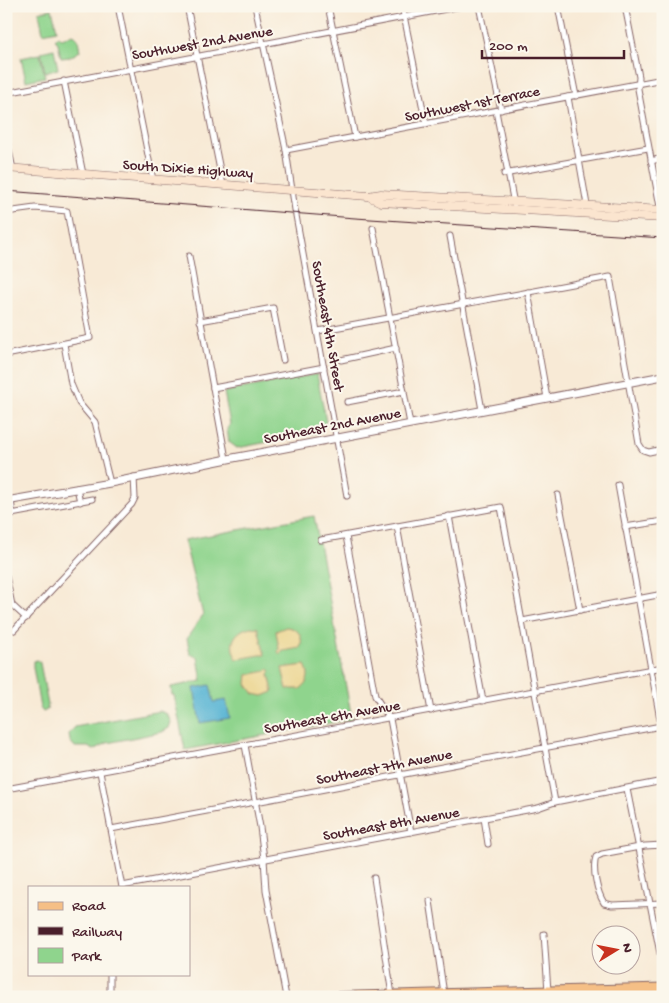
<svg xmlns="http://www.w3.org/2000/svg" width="669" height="1003" font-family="'Gochi Hand',sans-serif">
<rect width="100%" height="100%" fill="#fbf7ec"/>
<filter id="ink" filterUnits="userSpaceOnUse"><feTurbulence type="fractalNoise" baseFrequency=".02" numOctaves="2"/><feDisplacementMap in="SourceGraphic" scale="10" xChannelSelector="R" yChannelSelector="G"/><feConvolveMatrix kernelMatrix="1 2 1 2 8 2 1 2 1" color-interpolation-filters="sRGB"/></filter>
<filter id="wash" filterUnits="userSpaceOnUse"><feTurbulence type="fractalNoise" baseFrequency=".0096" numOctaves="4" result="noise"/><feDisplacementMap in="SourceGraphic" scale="20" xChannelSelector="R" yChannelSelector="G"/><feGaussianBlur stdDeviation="1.12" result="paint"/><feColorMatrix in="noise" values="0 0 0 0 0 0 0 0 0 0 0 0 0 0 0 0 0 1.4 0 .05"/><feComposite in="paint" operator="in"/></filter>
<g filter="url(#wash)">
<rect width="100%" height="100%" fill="#f8ead6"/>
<g fill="#8fd48d" stroke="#6c7a5c">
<path d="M52 9 57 30 43 33 39 12Z"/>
<path d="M73 34 78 39 80 51 70 57 61 58 58 43 55 39 58 36 62 39Z"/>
<path d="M54 49 58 69 45 72 41 52Z"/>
<path d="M40 54 45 77 26 81 21 58Z"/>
<path d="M317 374 326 422 320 432 237 448 229 442 227 429 230 424 224 392Z"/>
<path d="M314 516 352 719 185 750 174 695H172L171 687 202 681 198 657 190 654 187 638 203 615 184 540Z"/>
<path d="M38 660 40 663 48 705 47 710 43 712 40 708 33 667V661Z"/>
<path d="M160 711 167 714 171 722 169 728 162 732 107 743 94 750 88 747H75L70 741 69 734 75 727Z"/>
</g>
<g fill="#eeda9e" stroke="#9c7c64">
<path d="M251 627 258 628 265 655H260L237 659C227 644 235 630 251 627Z"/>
<path d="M286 627C298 628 304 636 300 648L283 651 280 654 278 652 279 649 276 631Z"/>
<path d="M305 665C310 674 309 683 300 689H287L282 668Z"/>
<path d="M268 669 271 671 269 674 273 692 263 696 254 694 247 684 248 675 266 671Z"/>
</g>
<path fill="#54b3d3" stroke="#4f697f" d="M210 685 214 702 226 700 230 718 200 723 194 688Z"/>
</g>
<g filter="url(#ink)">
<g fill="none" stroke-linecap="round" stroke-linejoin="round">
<g stroke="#876667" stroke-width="7">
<g id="minor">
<path d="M118 6 153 180"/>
<path d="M187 6 223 185"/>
<path d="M255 6 286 150 295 210 347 496"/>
<path d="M328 6 355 137"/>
<path d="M402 6 426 124"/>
<path d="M479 6 501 110"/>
<path d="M558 6 576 96"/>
<path d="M625 6 639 77 638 89 661 212"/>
<path d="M64 81 83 174"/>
<path d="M6 93 462 6"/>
<path d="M568 97 587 205"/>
<path d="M496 111 514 204"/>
<path d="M6 137 13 169"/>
<path d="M286 150 663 79"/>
<path d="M651 161 663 158"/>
<path d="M504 174 648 148"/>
<path d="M6 212 35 208 67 211 90 338 6 355"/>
<path d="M373 228 410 424"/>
<path d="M450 236 482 410"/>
<path d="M189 256 226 459"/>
<path d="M528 292 547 398"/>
<path d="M200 321 273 308 283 360"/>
<path d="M318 331 610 277 639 444 643 450 649 452 663 449"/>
<path d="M64 344 71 384 79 403 95 422 110 483"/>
<path d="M341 360 396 348"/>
<path d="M213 388 324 367"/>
<path d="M347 402 404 391"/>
<path d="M618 485 663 736"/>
<path d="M77 488 80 502"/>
<path d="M558 495 580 610"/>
<path d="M11 500 13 514"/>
<path d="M6 515 92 499"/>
<path d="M449 516 483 701"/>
<path d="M397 526 431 711"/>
<path d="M625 527 663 521"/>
<path d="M346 536 375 696 390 719 411 832"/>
<path d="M321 540 501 507 555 802"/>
<path d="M6 576 12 605 26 618"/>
<path d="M522 621 663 594"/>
<path d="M14 630 132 504 135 498 134 477"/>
<path d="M245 745 260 827 264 859 266 890 286 997"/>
<path d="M100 772 122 887"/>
<path d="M6 789 663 667"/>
<path d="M627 789 663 968"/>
<path d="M484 818 488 844"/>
<path d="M111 829 661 726"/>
<path d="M663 845 645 846 602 854 596 857C592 869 597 892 604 903L612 905 663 903"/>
<path d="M374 878 392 995"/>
<path d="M122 886 538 808 555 802 663 781"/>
<path d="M430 901 444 994"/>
<path d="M544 934 548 991"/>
<path d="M110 974V997"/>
</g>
</g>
<g stroke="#876667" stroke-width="9">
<path id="tertiary" d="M6 501 110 483 233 458 663 376"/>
</g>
<g stroke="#876667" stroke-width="9">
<g id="secondary">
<path d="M6 168 368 196 381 194 663 210"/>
<path d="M368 196 381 202 663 218"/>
</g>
</g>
<g stroke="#876667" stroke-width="11">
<path id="primary" d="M320 997 663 988"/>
</g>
<use href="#minor" stroke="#fff" stroke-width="5"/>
<use href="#tertiary" stroke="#fff" stroke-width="7"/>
<use href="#secondary" stroke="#fbe5cf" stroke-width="8"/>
<use href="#primary" stroke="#f5bf86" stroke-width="9"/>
<path stroke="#4a1f2b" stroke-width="1" d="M6 191 355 218 663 238"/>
</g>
</g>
<g text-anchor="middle" stroke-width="4" stroke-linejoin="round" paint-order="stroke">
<g font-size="15" fill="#4a1f2b" stroke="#fbf7ec">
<text transform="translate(202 42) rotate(-10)" y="5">Southwest 2nd Avenue</text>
<text transform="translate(472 103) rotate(-11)" y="5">Southwest 1st Terrace</text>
<text transform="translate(188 168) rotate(4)" y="5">South Dixie Highway</text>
<text transform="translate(329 326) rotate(80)" y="5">Southeast 4th Street</text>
<text transform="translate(332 425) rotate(-11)" y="5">Southeast 2nd Avenue</text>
<text transform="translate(332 716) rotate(-10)" y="5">Southeast 6th Avenue</text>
<text transform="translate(384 766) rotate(-11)" y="5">Southeast 7th Avenue</text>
<text transform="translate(391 823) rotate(-10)" y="5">Southeast 8th Avenue</text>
</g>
</g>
<rect width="669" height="1003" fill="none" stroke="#fbf7ec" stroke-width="25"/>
<rect x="28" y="886" width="162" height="90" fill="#fbf7ec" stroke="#b4a19f"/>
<rect x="38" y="902" width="25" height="8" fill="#f5bf86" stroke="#b4a19f"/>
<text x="72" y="910" font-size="15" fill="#4a1f2b">Road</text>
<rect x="38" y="927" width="25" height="8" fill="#4a1f2b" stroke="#b4a19f"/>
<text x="72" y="936" font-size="15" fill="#4a1f2b">Railway</text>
<rect x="38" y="948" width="25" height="15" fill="#8fd48d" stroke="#b4a19f"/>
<text x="72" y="960" font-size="15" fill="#4a1f2b">Park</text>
<g transform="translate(616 950) rotate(80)"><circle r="24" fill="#fbf7ec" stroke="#b4a19f"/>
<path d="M0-4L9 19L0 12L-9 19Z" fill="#c8321e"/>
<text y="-8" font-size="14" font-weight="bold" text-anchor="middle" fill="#4a1f2b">N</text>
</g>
<path d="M482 50v8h142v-8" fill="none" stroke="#4a1f2b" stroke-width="2.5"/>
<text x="489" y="50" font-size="15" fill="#4a1f2b" stroke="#fbf7ec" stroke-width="4" paint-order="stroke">200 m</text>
</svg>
